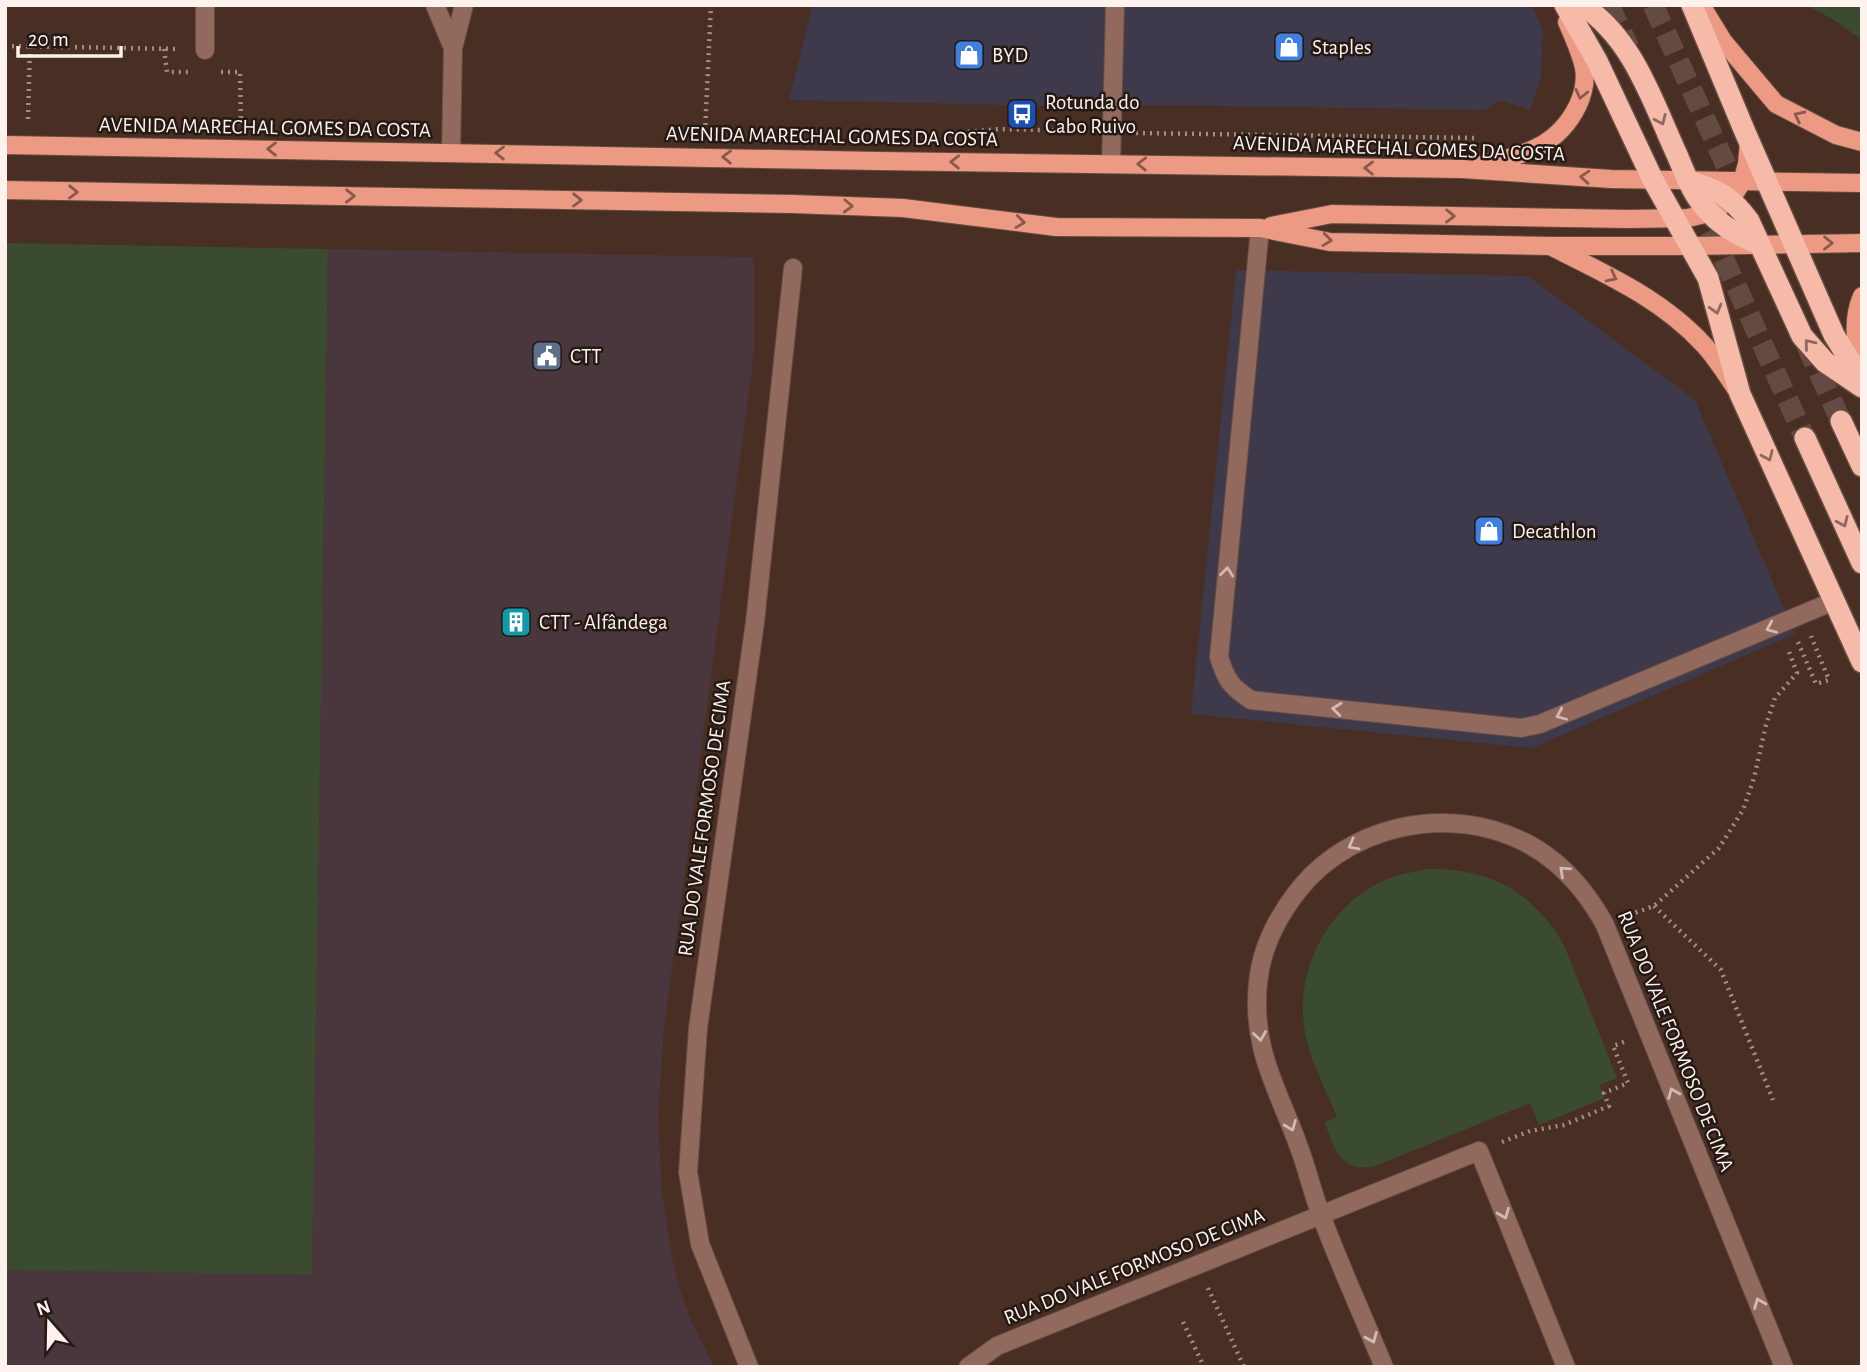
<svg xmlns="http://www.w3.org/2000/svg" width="1867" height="1372" font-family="'Alegreya Sans',sans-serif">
<rect width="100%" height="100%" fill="#482e23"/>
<g fill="#3e3a4b">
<path d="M813 5H1532L1543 31 1541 76 1530 110 1501 100 1485 110 1164 105 1095 107 789 100Z"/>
<path d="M1236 270 1528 276 1695 400 1795 634 1532 748 1191 714Z"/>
</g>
<path fill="#4a363d" d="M328 249 754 257V354L664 1029 658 1116 662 1194 673 1262 680 1290 690 1318 714 1367H5V1270L312 1274Z"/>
<g fill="#3a4b2f">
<path d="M1806 5H1862V40L1834 20Z"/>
<path d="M5 243 328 249 312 1275 5 1270Z"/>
<path d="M1429 869C1490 868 1533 892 1564 945L1617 1078 1600 1085 1605 1098 1539 1125 1530 1103 1375 1166C1340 1174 1335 1148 1324 1122L1337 1117C1325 1088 1308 1057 1304 1026 1296 965 1330 904 1387 879 1400 874 1415 871 1429 869Z"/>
</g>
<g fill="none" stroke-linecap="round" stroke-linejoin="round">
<g stroke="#634b41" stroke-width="21" stroke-dasharray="21 10" stroke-linecap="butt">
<path d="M1609 5 1629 48"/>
<path d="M1653 5 1740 196"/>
<path d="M1698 202 1805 438"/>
<path d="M1806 344 1841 421"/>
</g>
<g stroke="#654d43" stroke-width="20">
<g id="lane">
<path d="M435 5 453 48"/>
<path d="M451 152 453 48 464 5"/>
<path d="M1111 164 1115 5"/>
<path d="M1260 228 1219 657C1226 680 1231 687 1251 700L1521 728 1540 724 1834 601"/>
</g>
</g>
<g stroke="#654d43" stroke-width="20">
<g id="street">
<path d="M205 50V5"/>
<path d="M749 1367 700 1244 688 1172 698 1028 755 622 793 268"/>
<path d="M968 1367 997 1346 1479 1151 1566 1367"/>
<path d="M1384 1367C1363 1316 1340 1266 1321 1215 1313 1194 1308 1172 1300 1150 1279 1090 1251 1051 1258 983 1261 950 1277 918 1297 892 1357 814 1480 799 1556 863 1577 881 1592 901 1605 925L1784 1367"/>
</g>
</g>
<g stroke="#654d43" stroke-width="20">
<g id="primary">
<path d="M1701 5 1723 41 1776 104 1836 135 1862 142"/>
<path d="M5 145 878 161 1462 169 1611 179 1862 183"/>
<path d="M1481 165C1523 155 1558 147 1578 105 1583 94 1586 80 1584 68 1581 53 1573 36 1567 22"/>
<path d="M5 190 793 204 903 208 1056 227 1260 228 1330 242 1551 246H1689L1862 243"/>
<path d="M1271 226 1332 214 1628 219 1688 218 1709 213 1720 207 1731 199 1742 182 1747 164 1749 141"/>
<path d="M1554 248C1608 275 1663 300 1704 345 1716 358 1726 374 1736 389"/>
<path d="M1862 296C1852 319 1855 343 1862 367"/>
</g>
</g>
<g stroke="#654d43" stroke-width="24">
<g id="highway">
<path d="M1565 5 1597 61 1653 180 1708 278 1740 394 1862 662"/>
<path d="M1582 5C1634 39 1653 103 1678 157 1686 176 1694 198 1710 213 1724 228 1740 236 1759 244"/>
<path d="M1692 5 1745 132 1834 335 1862 380"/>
<path d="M1688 181C1717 189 1731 196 1749 221L1802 336 1825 362 1862 387"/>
<path d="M1841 421 1862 466"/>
<path d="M1805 438 1862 563"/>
</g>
</g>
<g stroke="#a18e86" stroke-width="4.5" stroke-dasharray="2 5" stroke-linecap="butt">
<path d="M5 46 180 49"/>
<path d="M164 49 167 72H191"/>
<path d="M221 72H240L241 125"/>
<path d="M28 119 30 47"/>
<path d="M705 132 711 5"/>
<path d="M954 133 999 129 1085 131"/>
<path d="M1136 133 1477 138"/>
<path d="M1798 642 1816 684 1829 680 1811 636"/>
<path d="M1654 906 1721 970 1773 1100"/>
<path d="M1629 915 1654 906 1719 848 1743 810 1754 778 1766 725 1775 698 1797 673 1788 649"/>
<path d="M1502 1142 1530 1131 1564 1125 1609 1106 1604 1093 1628 1083 1613 1046 1624 1042"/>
<path d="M1208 1288 1244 1367"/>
<path d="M1183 1322 1204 1367"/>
</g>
<use href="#lane" stroke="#91695d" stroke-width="18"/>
<use href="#street" stroke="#91695d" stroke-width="18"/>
<use href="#primary" stroke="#ec9a83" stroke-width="18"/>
<use href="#highway" stroke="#f6baa9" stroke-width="21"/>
</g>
<defs><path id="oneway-chevron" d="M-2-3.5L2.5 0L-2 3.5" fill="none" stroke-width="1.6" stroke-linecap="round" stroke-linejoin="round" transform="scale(1.75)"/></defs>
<g stroke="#885a4c">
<use href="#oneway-chevron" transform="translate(1581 94) rotate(103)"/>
<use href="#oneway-chevron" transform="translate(1799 116) rotate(-153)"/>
<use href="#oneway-chevron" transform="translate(272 149) rotate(-179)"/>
<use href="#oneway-chevron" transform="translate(500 153) rotate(-179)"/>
<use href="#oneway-chevron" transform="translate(727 157) rotate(-179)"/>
<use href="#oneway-chevron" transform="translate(955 162) rotate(-179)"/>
<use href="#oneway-chevron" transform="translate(1142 164) rotate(-179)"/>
<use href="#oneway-chevron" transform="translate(1369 168) rotate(-179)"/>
<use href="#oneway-chevron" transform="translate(1585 177) rotate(-176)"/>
<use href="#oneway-chevron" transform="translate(73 192) rotate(1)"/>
<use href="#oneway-chevron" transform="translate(350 196) rotate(1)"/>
<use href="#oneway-chevron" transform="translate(577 200) rotate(1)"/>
<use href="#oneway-chevron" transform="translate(848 206) rotate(2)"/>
<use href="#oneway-chevron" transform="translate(1450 216) rotate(1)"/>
<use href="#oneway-chevron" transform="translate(1020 222) rotate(7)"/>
<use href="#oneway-chevron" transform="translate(1327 240) rotate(7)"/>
<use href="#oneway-chevron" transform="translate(1828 243)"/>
<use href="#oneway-chevron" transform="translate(1612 277) rotate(27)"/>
</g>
<g stroke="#8e6a5e">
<use href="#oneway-chevron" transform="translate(1661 120) rotate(66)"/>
<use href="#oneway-chevron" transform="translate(1716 309) rotate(74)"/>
<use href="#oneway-chevron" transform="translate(1809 344) rotate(-129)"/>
<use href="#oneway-chevron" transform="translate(1768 456) rotate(66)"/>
<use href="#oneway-chevron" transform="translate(1843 522) rotate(66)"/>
</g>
<g stroke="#d2bbb4">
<use href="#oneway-chevron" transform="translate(1227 572) rotate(-84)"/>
<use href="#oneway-chevron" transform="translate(1771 628) rotate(157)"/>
<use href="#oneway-chevron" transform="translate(1337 709) rotate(-174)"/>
<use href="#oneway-chevron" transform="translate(1561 715) rotate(157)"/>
<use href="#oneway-chevron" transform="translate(1353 845) rotate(152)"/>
<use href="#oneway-chevron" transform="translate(1564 871) rotate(-138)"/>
<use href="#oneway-chevron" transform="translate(1260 1036) rotate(81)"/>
<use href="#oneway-chevron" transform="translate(1673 1093) rotate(-112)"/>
<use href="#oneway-chevron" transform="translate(1291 1126) rotate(68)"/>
<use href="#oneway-chevron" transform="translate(1504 1214) rotate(68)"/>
<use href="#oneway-chevron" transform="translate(1759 1303) rotate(-112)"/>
<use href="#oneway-chevron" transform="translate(1372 1338) rotate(67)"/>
</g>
<defs>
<g id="shop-square" transform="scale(1.575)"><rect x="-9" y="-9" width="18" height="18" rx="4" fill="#3f7fe0" stroke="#251914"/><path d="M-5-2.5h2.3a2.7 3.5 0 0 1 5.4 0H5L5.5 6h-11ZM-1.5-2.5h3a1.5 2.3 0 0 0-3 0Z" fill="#fff"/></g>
<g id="bus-square" transform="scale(1.575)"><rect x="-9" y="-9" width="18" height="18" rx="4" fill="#1a4fb4" stroke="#251914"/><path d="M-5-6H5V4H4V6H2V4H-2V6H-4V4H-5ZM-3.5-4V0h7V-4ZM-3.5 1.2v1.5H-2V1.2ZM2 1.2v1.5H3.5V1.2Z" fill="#fff"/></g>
<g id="civic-square" transform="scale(1.575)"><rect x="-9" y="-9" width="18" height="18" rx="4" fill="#5c6f8a" stroke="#251914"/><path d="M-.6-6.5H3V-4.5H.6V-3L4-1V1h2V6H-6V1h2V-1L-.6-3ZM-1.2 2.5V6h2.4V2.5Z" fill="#fff"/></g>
<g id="building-square" transform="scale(1.575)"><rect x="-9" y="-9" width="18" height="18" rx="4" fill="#0f9aa8" stroke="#251914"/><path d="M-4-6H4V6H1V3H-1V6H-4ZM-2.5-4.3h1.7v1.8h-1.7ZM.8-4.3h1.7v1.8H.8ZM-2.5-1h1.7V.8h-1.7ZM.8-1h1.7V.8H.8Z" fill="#fff"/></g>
</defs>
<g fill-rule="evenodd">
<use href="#shop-square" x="1289" y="47"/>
<use href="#shop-square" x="969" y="55"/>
<use href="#bus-square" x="1022" y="114"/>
<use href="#civic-square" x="547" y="356"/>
<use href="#shop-square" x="1489" y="531"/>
<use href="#building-square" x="516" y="622"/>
</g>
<g text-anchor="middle" stroke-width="5" stroke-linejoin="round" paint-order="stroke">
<g font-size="21" fill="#fdf2ee" stroke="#251914" text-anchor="start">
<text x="1312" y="54">Staples</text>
<text x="992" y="62">BYD</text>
<text x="1045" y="109">Rotunda do<tspan x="1045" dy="24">Cabo Ruivo</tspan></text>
<text x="570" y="363">CTT</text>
<text x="1512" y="538">Decathlon</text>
<text x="539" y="629">CTT - Alfândega</text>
</g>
<g font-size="21" fill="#fdf2ee" stroke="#251914">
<text transform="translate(265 127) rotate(1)" y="7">AVENIDA MARECHAL GOMES DA COSTA</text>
<text transform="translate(832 136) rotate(1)" y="7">AVENIDA MARECHAL GOMES DA COSTA</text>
<text transform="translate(1399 148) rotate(2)" y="7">AVENIDA MARECHAL GOMES DA COSTA</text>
<text transform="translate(704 818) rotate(-82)" y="7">RUA DO VALE FORMOSO DE CIMA</text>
<text transform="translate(1676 1041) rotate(68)" y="7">RUA DO VALE FORMOSO DE CIMA</text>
<text transform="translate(1134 1266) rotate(-22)" y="7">RUA DO VALE FORMOSO DE CIMA</text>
</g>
</g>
<rect width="1867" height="1372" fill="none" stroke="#fdf2ee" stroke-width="14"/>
<g transform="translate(49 1323) rotate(340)" stroke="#251914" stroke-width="5" paint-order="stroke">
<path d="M0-5L12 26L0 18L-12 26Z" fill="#fdf2ee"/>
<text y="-10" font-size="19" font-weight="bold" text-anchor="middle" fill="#fdf2ee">N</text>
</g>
<path d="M18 46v10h103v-10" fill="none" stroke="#fdf2ee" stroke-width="3.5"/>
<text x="28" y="46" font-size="21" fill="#fdf2ee" stroke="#251914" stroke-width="5" paint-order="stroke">20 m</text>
</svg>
